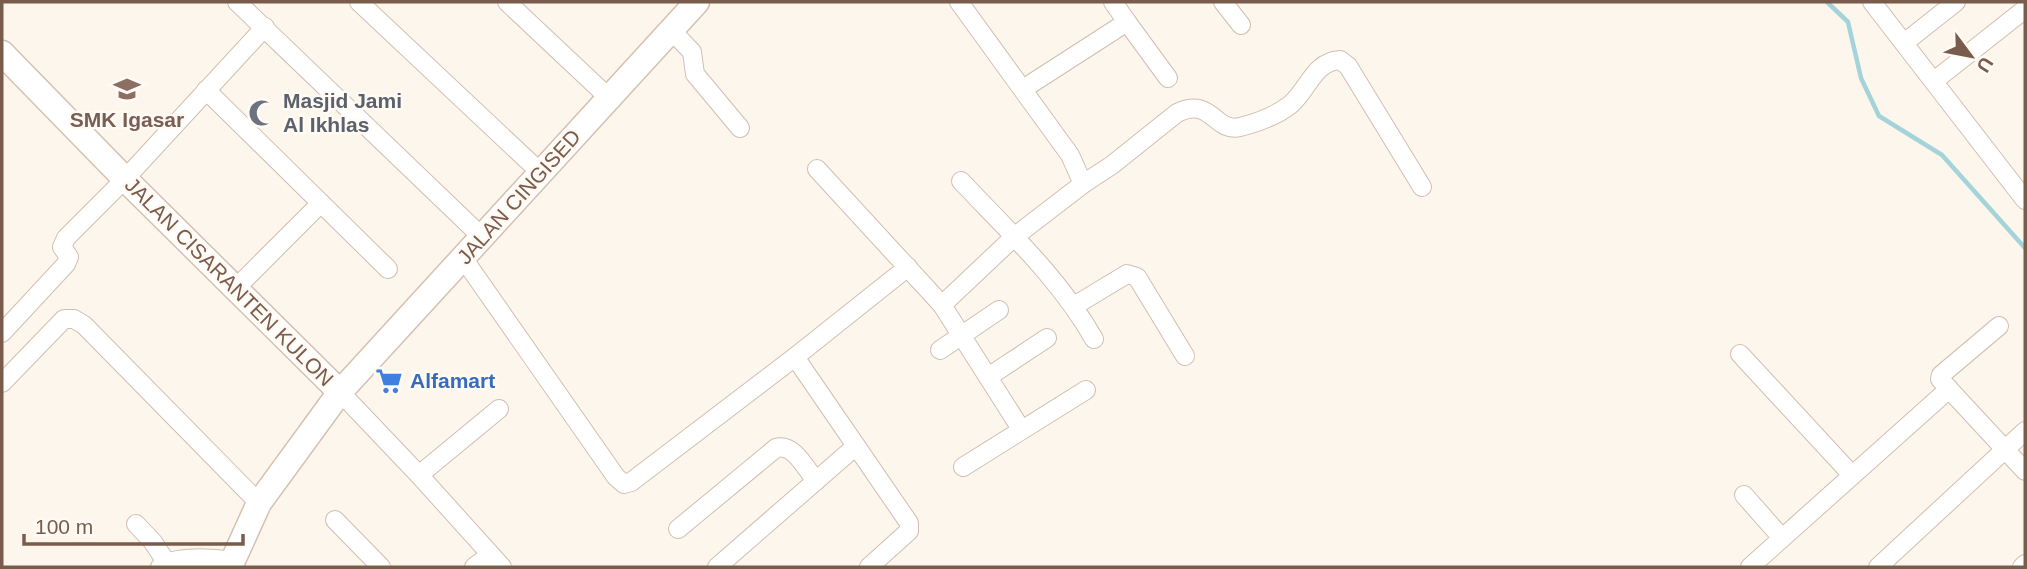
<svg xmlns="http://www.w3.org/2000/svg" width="2027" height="569" font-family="Helvetica,sans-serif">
<rect width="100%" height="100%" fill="#fdf6ec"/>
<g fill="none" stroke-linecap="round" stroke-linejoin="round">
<path stroke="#a5d3da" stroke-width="4.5" d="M1827 2 1848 22 1861 78 1879 116 1942 155 2025 248"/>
<g stroke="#d1beb0" stroke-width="20">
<g id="street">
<path d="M237 2 482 237"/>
<path d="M359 2 541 173"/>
<path d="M507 2 608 97"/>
<path d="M959 2 1070 155 1083 184"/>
<path d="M1223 2 1241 25"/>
<path d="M1872 2 2025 200"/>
<path d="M1127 22 1168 78"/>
<path d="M671 30 692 52 695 74 740 128"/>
<path d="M1904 43 1956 2"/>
<path d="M1934 81 2025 9"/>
<path d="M1023 89 1127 22 1113 2"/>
<path d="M206 90 388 269"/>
<path d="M817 169 942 305 1021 429"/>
<path d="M961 181C1008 231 1060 279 1094 339"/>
<path d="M463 258 616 477 624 484 631 482 795 357 908 267"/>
<path d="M236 288 321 203"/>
<path d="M942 305 1014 237 1083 184 1112 165 1177 113C1212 96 1214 133 1240 127 1256 123 1277 115 1290 105 1309 89 1313 62 1340 60L1348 66 1422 187"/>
<path d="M1074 306 1127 274 1137 277 1185 356"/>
<path d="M2 333 66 264 69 257 62 247 66 238 125 179 265 27"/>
<path d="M940 350 999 310"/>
<path d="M1740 354 1852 475"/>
<path d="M795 357 909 523V531L869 567"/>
<path d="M988 377 1047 338"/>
<path d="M2 383 64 319H74L84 325 259 503"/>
<path d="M1949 389 2025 471"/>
<path d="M340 392 419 475 502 567"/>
<path d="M963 467 1086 390"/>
<path d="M419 475 499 409"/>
<path d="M1744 495 1782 538"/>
<path d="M335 520 381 567"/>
<path d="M136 524 153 542 166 562"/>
<path d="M678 529 776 448C794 443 806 469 816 481"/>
<path d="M160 567C174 555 214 558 232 561"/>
<path d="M474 567 490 555"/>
<path d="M717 567 856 446"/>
<path d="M1750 567 1949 389 1940 379 1941 375 1999 326"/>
<path d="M1878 567 2025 431"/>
<path d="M2022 567 2025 564"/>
</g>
</g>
<g stroke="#d6c0b0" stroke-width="27">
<g id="secondary">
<path d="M2 53 125 179 340 392"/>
<path d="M230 567 259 503 340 392 697 2"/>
</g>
</g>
<use href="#street" stroke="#fff" stroke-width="18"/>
<use href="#secondary" stroke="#fff" stroke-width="24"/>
</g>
<defs>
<g id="school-bare" transform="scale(2.1)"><path d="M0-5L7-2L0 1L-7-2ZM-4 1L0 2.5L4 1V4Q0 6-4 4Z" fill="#8d6e63" stroke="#fffaf3" stroke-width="2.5" paint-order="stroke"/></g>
<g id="mosque-bare" transform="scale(2.1)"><path d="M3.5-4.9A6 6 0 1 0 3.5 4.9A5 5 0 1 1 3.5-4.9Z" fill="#6b7280" stroke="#fffaf3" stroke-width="2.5" paint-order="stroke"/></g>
<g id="supermarket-bare" transform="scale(2.1)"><path d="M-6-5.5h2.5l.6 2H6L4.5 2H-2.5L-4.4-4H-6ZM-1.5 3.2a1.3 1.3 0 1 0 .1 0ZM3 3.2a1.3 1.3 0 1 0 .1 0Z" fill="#3f7fe0" stroke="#fffaf3" stroke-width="2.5" paint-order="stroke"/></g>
</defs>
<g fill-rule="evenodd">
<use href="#school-bare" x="127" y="89"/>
<use href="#mosque-bare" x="262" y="113"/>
<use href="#supermarket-bare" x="389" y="381"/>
</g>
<g text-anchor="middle" stroke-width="5" stroke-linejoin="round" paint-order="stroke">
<g font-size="21" font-weight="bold" fill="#5b616d" stroke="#fffaf3" text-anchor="start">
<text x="283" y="108">Masjid Jami<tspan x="283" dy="24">Al Ikhlas</tspan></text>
</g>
<g font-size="21" font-weight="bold" fill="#785e54" stroke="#fffaf3">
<text x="127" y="127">SMK Igasar</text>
</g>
<g font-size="21" fill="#7a5c4d" stroke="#fffaf3">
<text transform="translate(519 197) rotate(-48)" y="7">JALAN CINGISED</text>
<text transform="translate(229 282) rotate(45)" y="7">JALAN CISARANTEN KULON</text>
</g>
<g font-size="21" font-weight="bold" fill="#366cbe" stroke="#fffaf3" text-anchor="start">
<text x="410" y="388">Alfamart</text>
</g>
</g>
<rect width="2027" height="569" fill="none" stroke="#7a5c4d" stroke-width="7"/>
<g transform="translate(1971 56) rotate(122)" stroke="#fffaf3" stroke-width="5" paint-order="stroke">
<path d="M0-5L12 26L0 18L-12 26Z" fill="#7a5c4d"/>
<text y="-10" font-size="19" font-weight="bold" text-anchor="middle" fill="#7a5c4d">U</text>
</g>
<path d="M24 534v10h219v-10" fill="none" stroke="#7a5c4d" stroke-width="3.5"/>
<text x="35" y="534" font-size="21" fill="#7a5c4d" stroke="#fffaf3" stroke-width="5" paint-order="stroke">100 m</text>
</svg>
